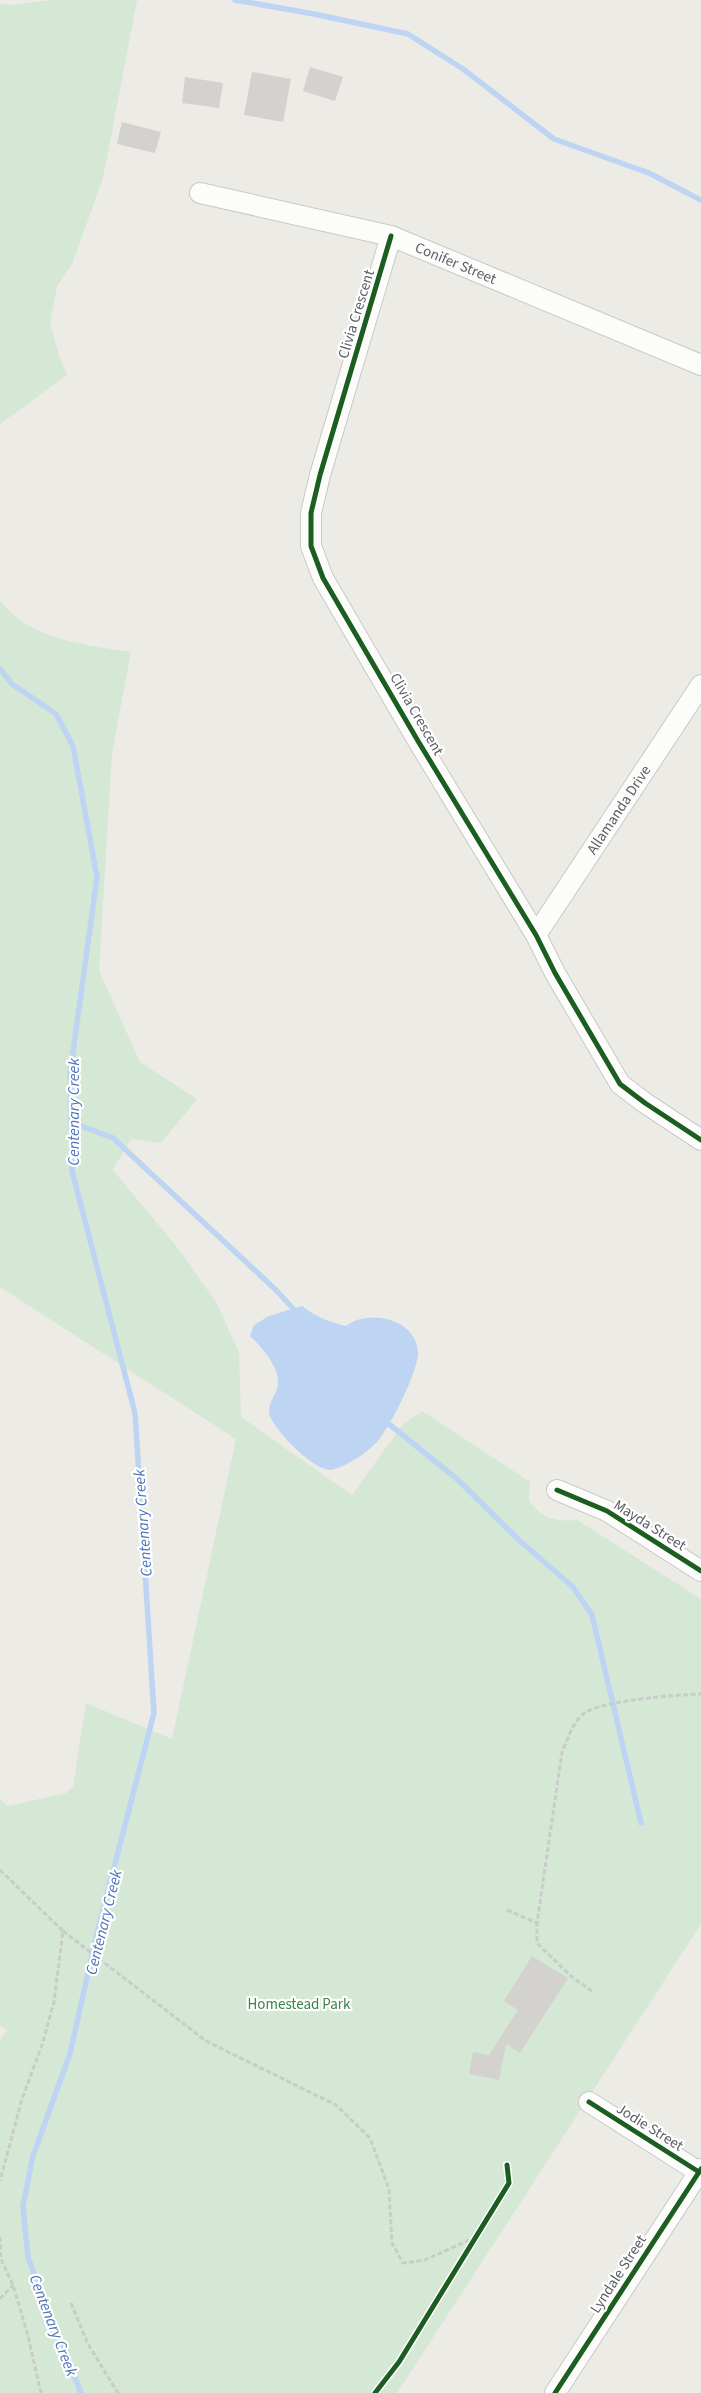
<svg xmlns="http://www.w3.org/2000/svg" width="701" height="2393" font-family="'Source Sans 3',sans-serif">
<rect width="100%" height="100%" fill="#ecebe6"/>
<g fill="#d5e7d5">
<path d="M51 0H137L103 178 72 264 57 286 50 322 59 356 67 375 0 424V4L10 5Z"/>
<path d="M0 601C30 640 86 645 131 652L112 753 99 971 140 1062 197 1099 161 1143 131 1139 113 1170 180 1251 216 1302 239 1352 241 1417 352 1495 403 1424 422 1411 530 1482 529 1501C544 1519 555 1522 577 1520L701 1599V1924L397 2393H0V2041L7 2030 0 2026V1799L8 1806 66 1793 73 1787 86 1703 172 1739 236 1439 0 1287Z"/>
</g>
<path fill="#bdd5f3" d="M302 1306C316 1317 329 1322 346 1326 368 1309 415 1318 418 1351 420 1368 389 1430 376 1443 370 1449 360 1457 352 1461 347 1464 337 1469 331 1470 314 1471 276 1432 270 1416 266 1404 277 1395 278 1384 280 1368 261 1346 250 1336L254 1325 269 1316Z"/>
<g fill="none" stroke-linecap="round" stroke-linejoin="round">
<g stroke="#bdd5f3" stroke-width="5.5">
<path d="M235 0 314 14 408 34 463 69 554 139 649 173 701 200"/>
<path d="M0 669 12 684 56 714 73 746 97 877 70 1074 72 1171 135 1413 154 1713 96 1937 70 2054 33 2156 23 2206 28 2258 81 2393"/>
<path d="M71 1122 113 1138 276 1290 298 1314"/>
<path d="M384 1420 457 1479 520 1541 573 1587 592 1615 641 1823"/>
</g>
</g>
<g fill="#d3d2cf">
<path d="M310 67 343 77 335 101 303 91Z"/>
<path d="M252 72 291 79 283 122 244 115Z"/>
<path d="M185 77 223 83 219 108 182 103Z"/>
<path d="M122 122 161 132 155 153 117 144Z"/>
<path d="M532 1956 568 1978 520 2053 506 2044 499 2080 469 2074 473 2052 489 2055 518 2010 504 2001Z"/>
</g>
<g fill="none" stroke-linecap="round" stroke-linejoin="round">
<g stroke="#c9c9c8" stroke-width="22">
<g id="minor">
<path id="s1" d="M200 193 391 236 701 365"/>
<path d="M391 236 320 475 311 513V546L323 578 418 741 536 935 555 973 620 1084 645 1103 701 1140"/>
<path id="s2" d="M536 935 701 685"/>
<path d="M557 1490 607 1511 701 1571"/>
<path d="M589 2102 699 2172"/>
<path d="M555 2393 701 2169"/>
</g>
</g>
<g stroke="#c8cccb" stroke-width="3" stroke-dasharray="5 2.5" stroke-linecap="butt">
<path d="M0 1870 63 1931 54 2002 42 2045 22 2099 0 2181"/>
<path d="M507 1910 537 1923"/>
<path d="M63 1931 206 2041 336 2105 370 2138 389 2189 392 2243 403 2263 425 2260 476 2237"/>
<path d="M592 1991 573 1978 537 1943V1923L562 1752C568 1739 573 1720 586 1712 607 1700 675 1695 701 1694"/>
<path d="M0 2237 1 2259 13 2285 28 2336 41 2393"/>
<path d="M0 2299 13 2285"/>
<path d="M71 2303 88 2344 118 2393"/>
</g>
<use href="#minor" stroke="#fcfcfb" stroke-width="20"/>
<g stroke="#fff" stroke-width="8">
<g id="cycleway">
<path d="M391 236 320 475 311 513V546L323 578 418 741 536 935 555 973 620 1084 645 1103 701 1140"/>
<path d="M557 1490 607 1511 701 1571"/>
<path d="M589 2102 699 2172"/>
<path d="M375 2393 399 2362 509 2183 507 2165"/>
<path d="M555 2393 701 2169"/>
</g>
</g>
<use href="#cycleway" stroke="#1b5e20" stroke-width="5"/>
</g>
<g text-anchor="middle" stroke-width="4.5" stroke-linejoin="round" paint-order="stroke">
<g font-size="15" fill="#5c5f64" stroke="#fff">
<text dy="5" stroke="none"><textPath href="#s1" startOffset="266">Conifer Street</textPath></text>
<text transform="translate(356 314) rotate(-73)" y="5">Clivia Crescent</text>
<text transform="translate(417 714) rotate(60)" y="5">Clivia Crescent</text>
<text dy="5" stroke="none"><textPath href="#s2" startOffset="150">Allamanda Drive</textPath></text>
<text transform="translate(650 1525) rotate(32)" y="5">Mayda Street</text>
<text transform="translate(650 2127) rotate(32)" y="5">Jodie Street</text>
<text transform="translate(618 2274) rotate(-57)" y="5">Lyndale Street</text>
</g>
<g font-size="15" fill="#3c8348" stroke="#fff">
<text x="299" y="2009">Homestead Park</text>
</g>
<g font-size="16" font-style="italic" fill="#4e75ba" stroke="#fff">
<text transform="translate(73 1112) rotate(-90)" y="6">Centenary Creek</text>
<text transform="translate(142 1523) rotate(-94)" y="6">Centenary Creek</text>
<text transform="translate(103 1922) rotate(-76)" y="6">Centenary Creek</text>
<text transform="translate(54 2325) rotate(69)" y="6">Centenary Creek</text>
</g>
</g>
</svg>
